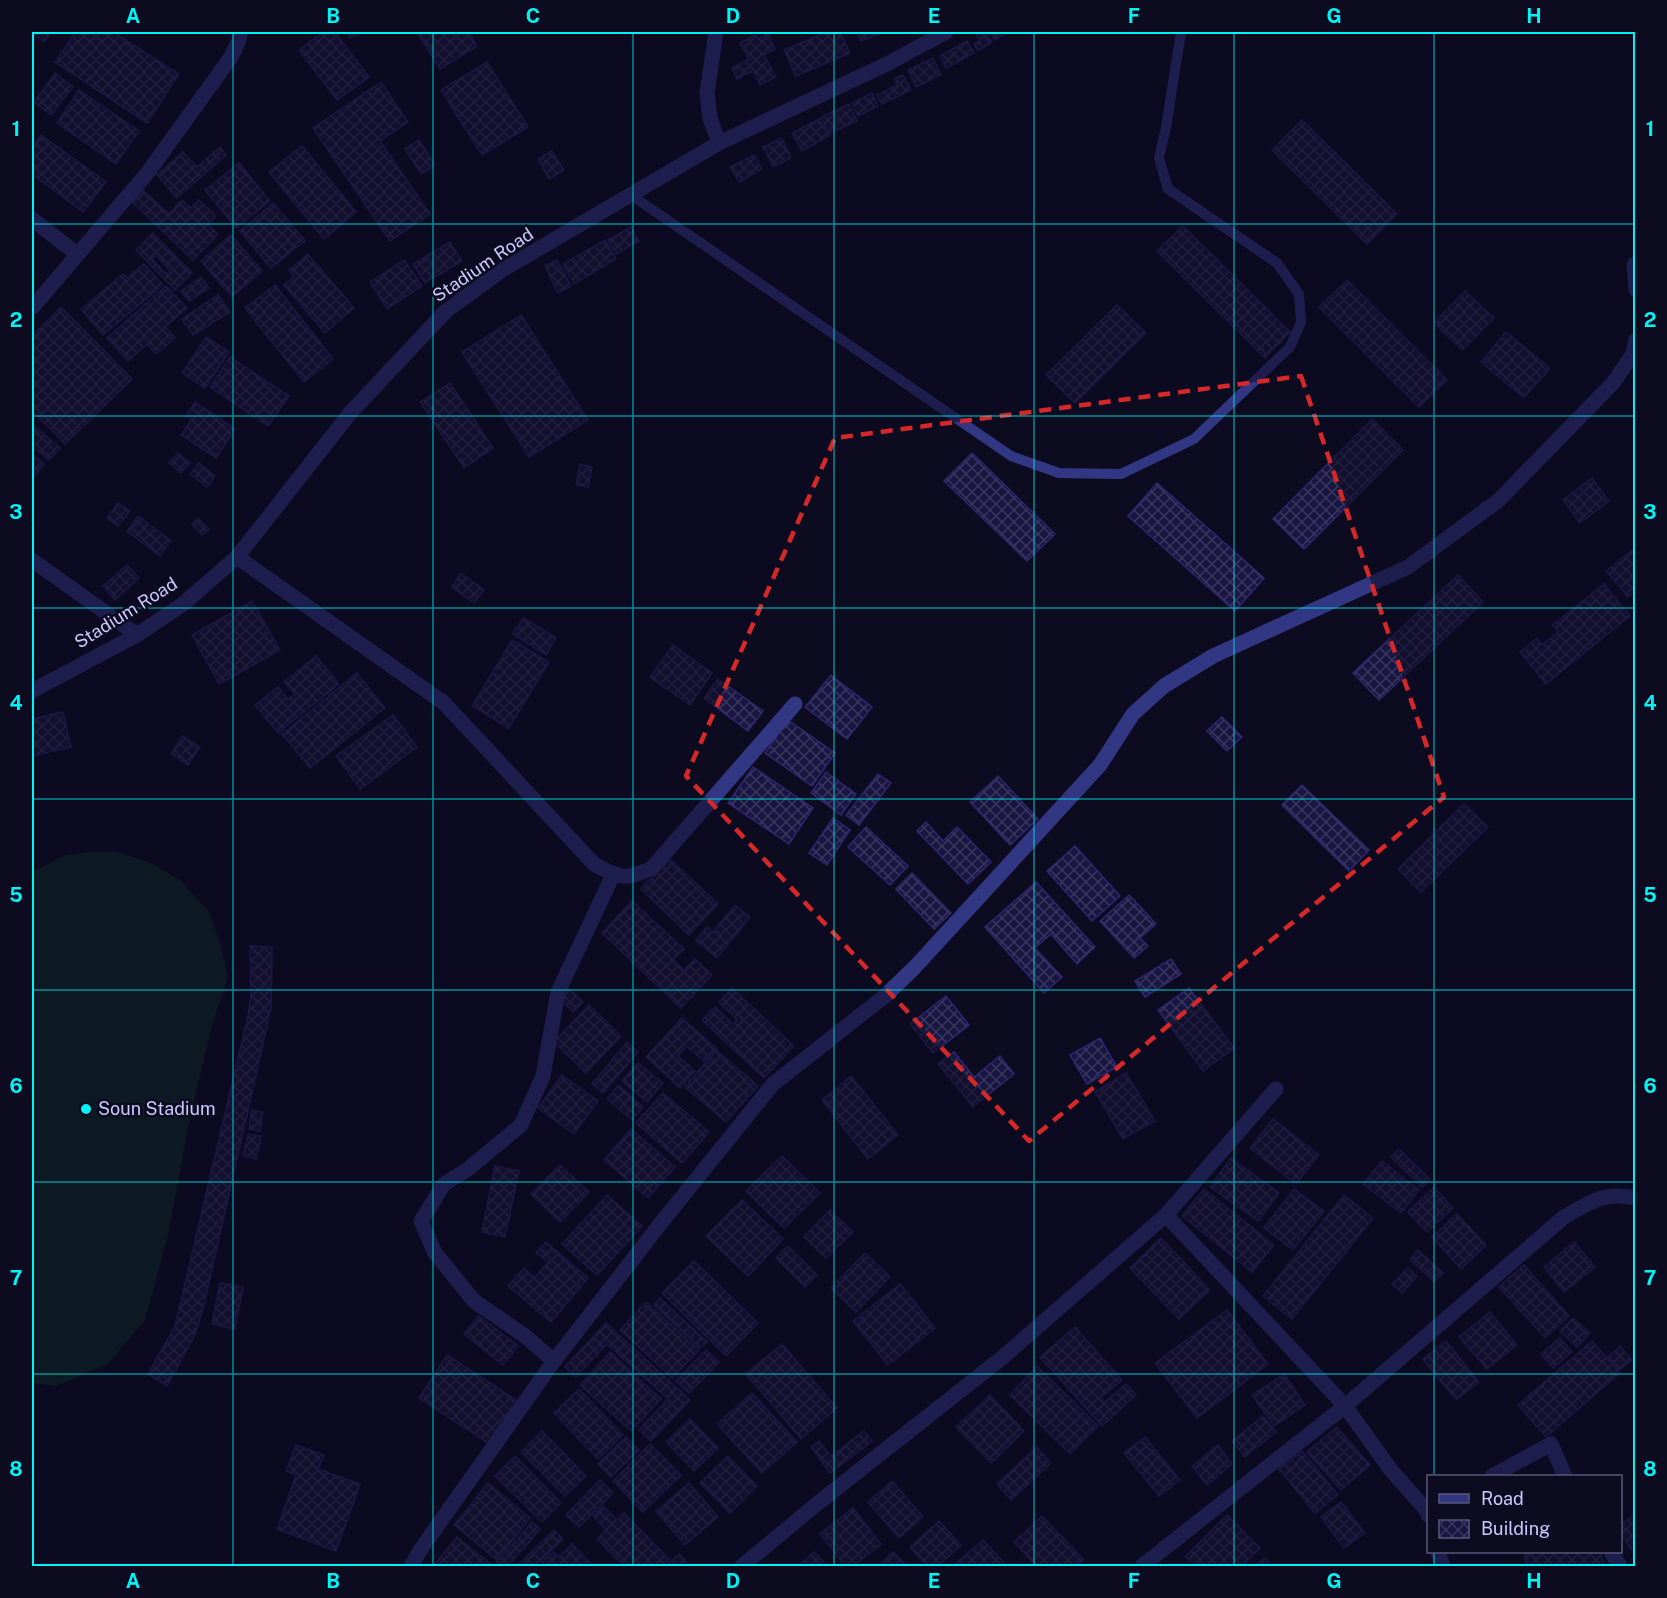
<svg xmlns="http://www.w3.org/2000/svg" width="1667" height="1598" font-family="'Public Sans',sans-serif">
<defs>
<pattern id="building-cross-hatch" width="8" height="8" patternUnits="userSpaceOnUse" patternTransform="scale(1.5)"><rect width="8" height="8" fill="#1a1642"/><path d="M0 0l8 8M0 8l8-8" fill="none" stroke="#3a375e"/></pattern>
</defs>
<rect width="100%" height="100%" fill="#0d0b20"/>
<path fill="#0e2a27" d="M86 852H117L151 863 180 880 209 912 220 944 228 977 212 1025 189 1122 168 1235 145 1320 108 1364 56 1386 32 1383V872L63 856Z"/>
<g fill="url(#building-cross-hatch)" stroke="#2d2670" stroke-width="1.5" fill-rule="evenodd">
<path d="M32 32H52L44 42 32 33Z"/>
<path d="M76 32H113L179 74 147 123 55 62Z"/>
<path d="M323 32H335L369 77 337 100 299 50Z"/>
<path d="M347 32H362L350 38Z"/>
<path d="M417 32H468L477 46 440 69Z"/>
<path d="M827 32H840L850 53 796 76 784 50Z"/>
<path d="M857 32H884L861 41Z"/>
<path d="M981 32H988L986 33 992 42 978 51 974 44 980 40 976 35Z"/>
<path d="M990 32H1000L1003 35 995 40Z"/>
<path d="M768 34 775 49 764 55 776 77 760 85 753 71 737 79 732 68 749 59 740 43 755 35 758 39Z"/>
<path d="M967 41 974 53 946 68 940 56Z"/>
<path d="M933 58 941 75 916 87 908 70Z"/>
<path d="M487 62 528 127 482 155 441 90Z"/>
<path d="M55 73 73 87 51 115 34 102Z"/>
<path d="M903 75 911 90 882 104 877 95 897 85 895 79Z"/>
<path d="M381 82 408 122 380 141 430 214 390 241 313 128Z"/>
<path d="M79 90 139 131 116 164 57 123Z"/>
<path d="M872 93 878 106 858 116 852 103Z"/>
<path d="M849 104 857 121 829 134 821 117Z"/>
<path d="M819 119 829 136 802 151 792 133Z"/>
<path d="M1302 120 1397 214 1367 244 1272 150Z"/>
<path d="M41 135 106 182 83 212 32 174V147Z"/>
<path d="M782 138 791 158 773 167 763 147Z"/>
<path d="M419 140 435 165 421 174 405 149Z"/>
<path d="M302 146 356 212 324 239 269 172Z"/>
<path d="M220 147 226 155 177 198 157 175 183 152 197 167Z"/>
<path d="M552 151 564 170 549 179 538 159Z"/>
<path d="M754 155 762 169 739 182 730 167Z"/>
<path d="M239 163 270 201 236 228 205 190Z"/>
<path d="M143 190 169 214 182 200 191 208 199 200 216 216 208 224 218 234 193 260 132 202Z"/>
<path d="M273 203 305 241 271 268 240 231Z"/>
<path d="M1183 226 1290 332 1265 358 1157 251Z"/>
<path d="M631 227 639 241 616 254 608 240Z"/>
<path d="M153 233 192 273 175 290 136 250ZM156 255 170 271 166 274 152 259Z"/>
<path d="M231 235 262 271 232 297 201 261Z"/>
<path d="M605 240 616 259 574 284 563 264Z"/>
<path d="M450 242 462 261 425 283 413 264Z"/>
<path d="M308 254 354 308 325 333 284 285 294 277 289 270Z"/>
<path d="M404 260 422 286 387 309 370 282Z"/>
<path d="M557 260 571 286 558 293 545 266Z"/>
<path d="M144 264 163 285 103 335 81 309 123 274 127 278Z"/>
<path d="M201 277 209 288 189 301 181 291Z"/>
<path d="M1347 280 1447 380 1419 407 1319 307Z"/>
<path d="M275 285 333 359 304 382 245 308Z"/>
<path d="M166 286 187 308 165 327 175 338 156 354 147 344 128 361 107 338Z"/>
<path d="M1465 291 1494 318 1462 350 1434 323Z"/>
<path d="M218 295 230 312 193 335 182 319Z"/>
<path d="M1117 305 1146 333 1075 403 1046 375Z"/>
<path d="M61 307 132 379 65 444 32 410V336Z"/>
<path d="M521 315 588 420 529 457 462 352Z"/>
<path d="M1506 332 1550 368 1524 398 1481 362Z"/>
<path d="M206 337 229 352 205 388 182 373Z"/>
<path d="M230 357 289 396 268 426 210 387Z"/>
<path d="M450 383 493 448 464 468 420 402Z"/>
<path d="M195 402 235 429 216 458 181 435 192 419 186 416Z"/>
<path d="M1372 419 1403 450 1304 549 1273 519Z"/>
<path d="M32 424 60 448 49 460 32 446Z"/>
<path d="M178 453 190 463 181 473 169 463Z"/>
<path d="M972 453 1055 534 1027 561 944 481Z"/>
<path d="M32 454 44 464 32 479Z"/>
<path d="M199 463 215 476 207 487 190 474Z"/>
<path d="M580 464 592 467 588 487 576 485Z"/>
<path d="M1592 478 1609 501 1580 523 1563 500Z"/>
<path d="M1157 483 1264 578 1235 611 1128 516Z"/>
<path d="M118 503 130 511 118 526 107 518Z"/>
<path d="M138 516 171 541 160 556 127 531Z"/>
<path d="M198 518 209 529 202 535 192 524Z"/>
<path d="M1636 547V590L1628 597 1606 571Z"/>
<path d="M127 565 139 578 115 600 103 586Z"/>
<path d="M461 573 484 590 474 603 452 587Z"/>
<path d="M1458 575 1483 602 1379 700 1353 673Z"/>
<path d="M1604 584 1630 616 1546 684 1520 652 1537 638 1542 645 1558 632 1553 625Z"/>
<path d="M252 601 280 650 219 684 192 635Z"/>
<path d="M523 618 556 638 546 655 513 634Z"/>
<path d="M512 640 549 662 509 728 472 706Z"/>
<path d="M673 645 712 673 690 705 650 677Z"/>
<path d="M316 656 339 684 278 733 255 705 278 687 288 699 295 694 284 682Z"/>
<path d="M357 673 385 708 310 768 282 734Z"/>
<path d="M831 675 872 707 847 739 805 707Z"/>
<path d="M718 679 763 711 748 731 704 698Z"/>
<path d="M63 712 71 747 32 756V719Z"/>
<path d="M393 715 417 747 360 789 336 756Z"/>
<path d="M1222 717 1242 737 1227 751 1207 731Z"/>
<path d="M788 720 835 753 812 786 765 753Z"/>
<path d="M182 736 200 747 188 765 171 754Z"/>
<path d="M753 767 813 808 789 844 728 803Z"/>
<path d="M826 772 856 794 841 815 811 793Z"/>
<path d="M878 774 891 783 859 825 846 815Z"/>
<path d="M998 776 1038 819 1010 845 970 802Z"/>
<path d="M1302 785 1369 850 1349 871 1282 805Z"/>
<path d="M1464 804 1488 827 1421 892 1398 869Z"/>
<path d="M833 818 850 830 827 865 809 853Z"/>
<path d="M926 822 943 841 957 827 991 862 968 884 917 831Z"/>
<path d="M866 827 908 866 890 885 848 847Z"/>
<path d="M1075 846 1120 896 1092 921 1047 871Z"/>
<path d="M670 859 718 904 689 935 641 889Z"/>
<path d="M912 873 951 913 934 929 896 889Z"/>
<path d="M1036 882 1095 947 1077 964 1051 934 1035 948 1062 977 1044 993 985 927Z"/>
<path d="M1129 895 1156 924 1140 938 1148 946 1134 958 1100 921Z"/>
<path d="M632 901 684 949 673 960 684 970 695 959 712 975 681 1008 602 933Z"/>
<path d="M735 905 750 917 717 958 696 941 707 927 713 932Z"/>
<path d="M250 946 272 947 271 1008 204 1305 195 1335 167 1386 148 1374 175 1326 248 1016 251 994Z"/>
<path d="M1171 959 1181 974 1145 997 1135 981Z"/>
<path d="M567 987 583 1002 573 1012 558 996Z"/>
<path d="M732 988 794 1046 764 1078 702 1020 715 1007 733 1024 737 1020 719 1002Z"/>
<path d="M1189 988 1234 1048 1203 1071 1158 1010Z"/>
<path d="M946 996 969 1025 933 1053 910 1024Z"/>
<path d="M589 1005 621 1036 586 1073 554 1042Z"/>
<path d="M682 1018 716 1048 704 1061 686 1046 678 1056 695 1071 680 1088 646 1057Z"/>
<path d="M1100 1038 1117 1067 1087 1084 1070 1055Z"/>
<path d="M627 1042 638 1052 603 1093 592 1084Z"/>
<path d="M716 1050 758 1086 726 1122 685 1087Z"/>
<path d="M954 1052 974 1077 1000 1056 1014 1074 973 1107 938 1064Z"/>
<path d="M638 1063 663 1083 647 1102 622 1081Z"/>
<path d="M1126 1073 1155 1121 1123 1139 1095 1092Z"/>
<path d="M562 1075 598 1101 574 1134 538 1108Z"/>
<path d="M851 1076 898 1135 868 1159 822 1100Z"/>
<path d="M619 1085 643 1107 632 1120 607 1099Z"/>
<path d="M663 1093 709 1132 682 1163 636 1123Z"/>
<path d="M252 1110 263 1112 260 1131 249 1129Z"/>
<path d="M1273 1119 1319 1155 1296 1184 1250 1148Z"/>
<path d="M631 1129 675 1167 648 1198 604 1160Z"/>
<path d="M248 1134 261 1136 256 1159 243 1156Z"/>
<path d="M1399 1149 1430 1179 1422 1187 1391 1157Z"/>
<path d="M782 1156 820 1193 784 1228 746 1191Z"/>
<path d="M1231 1158 1279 1193 1258 1221 1210 1187Z"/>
<path d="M1382 1161 1419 1190 1401 1213 1363 1184Z"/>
<path d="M560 1165 589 1192 560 1222 531 1194Z"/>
<path d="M495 1166 519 1171 505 1237 482 1232Z"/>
<path d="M1434 1187 1453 1208 1427 1232 1408 1212Z"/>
<path d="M1204 1189 1274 1245 1252 1272 1182 1216Z"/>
<path d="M1294 1189 1324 1211 1293 1250 1264 1228Z"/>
<path d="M607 1195 642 1226 597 1275 562 1244Z"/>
<path d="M1344 1195 1373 1218 1292 1319 1263 1296Z"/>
<path d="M742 1200 783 1239 748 1276 706 1236Z"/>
<path d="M830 1210 853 1232 826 1258 804 1237Z"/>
<path d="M1457 1214 1486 1245 1461 1269 1432 1237Z"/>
<path d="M1161 1238 1210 1290 1179 1319 1130 1268Z"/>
<path d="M546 1242 588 1278 551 1322 508 1286 524 1268 535 1278 548 1262 536 1253Z"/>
<path d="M1574 1242 1595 1267 1564 1292 1544 1267Z"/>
<path d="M788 1246 817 1275 805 1287 776 1258Z"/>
<path d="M1418 1250 1443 1273 1434 1282 1410 1259Z"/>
<path d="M865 1253 890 1277 856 1312 831 1288Z"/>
<path d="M694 1261 758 1323 726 1356 662 1293Z"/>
<path d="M1524 1265 1569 1316 1545 1338 1499 1287Z"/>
<path d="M1408 1268 1417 1276 1402 1293 1392 1284Z"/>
<path d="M220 1283 243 1287 235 1329 212 1324Z"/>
<path d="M900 1284 935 1328 888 1365 853 1321Z"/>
<path d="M660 1298 707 1342 700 1348 654 1305Z"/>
<path d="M646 1302 699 1350 672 1378 620 1330Z"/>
<path d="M1227 1310 1268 1364 1197 1418 1155 1363Z"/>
<path d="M1490 1312 1517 1345 1487 1369 1459 1337Z"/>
<path d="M479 1316 518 1346 503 1365 464 1334Z"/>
<path d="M1573 1318 1590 1333 1577 1347 1560 1331Z"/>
<path d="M606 1323 690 1400 651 1441 639 1430 668 1399 607 1344 576 1377 565 1367Z"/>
<path d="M1075 1327 1122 1380 1101 1398 1105 1402 1126 1384 1136 1395 1102 1426 1040 1357Z"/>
<path d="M1560 1338 1572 1352 1553 1368 1541 1354Z"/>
<path d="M1446 1341 1479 1382 1456 1400 1423 1359Z"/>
<path d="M1592 1341 1620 1373 1546 1437 1518 1405Z"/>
<path d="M782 1344 837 1408 801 1439 746 1374Z"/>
<path d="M1620 1346 1632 1360 1619 1370 1608 1357Z"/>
<path d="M706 1350 719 1362 689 1393 676 1381Z"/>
<path d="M610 1352 661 1399 631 1431 580 1385Z"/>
<path d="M447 1355 516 1400 488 1443 419 1398Z"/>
<path d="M1037 1366 1098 1426 1070 1454 1010 1395Z"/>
<path d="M1284 1374 1305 1405 1274 1426 1252 1395Z"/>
<path d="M579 1389 623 1435 598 1459 554 1413Z"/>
<path d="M752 1393 797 1442 762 1473 717 1424Z"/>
<path d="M990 1395 1024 1431 991 1463 956 1427Z"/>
<path d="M1263 1416 1276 1432 1245 1457 1232 1441Z"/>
<path d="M690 1419 718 1448 694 1471 666 1442Z"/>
<path d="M1337 1427 1370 1465 1341 1490 1307 1452Z"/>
<path d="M542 1431 586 1476 565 1496 521 1452Z"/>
<path d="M864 1431 872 1441 830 1473 811 1447 819 1441 831 1456Z"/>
<path d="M626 1437 639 1450 611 1477 598 1464Z"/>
<path d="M1145 1437 1180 1480 1159 1496 1124 1453Z"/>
<path d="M650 1444 681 1475 643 1512 613 1481Z"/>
<path d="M296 1445 324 1455 318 1469 360 1484 336 1551 277 1529 296 1475 286 1471Z"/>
<path d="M1218 1445 1232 1464 1207 1485 1192 1466Z"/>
<path d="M1037 1447 1051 1463 1011 1500 997 1484Z"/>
<path d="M1302 1451 1338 1495 1315 1513 1279 1469Z"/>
<path d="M515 1456 561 1503 542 1522 495 1476Z"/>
<path d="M728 1456 757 1486 730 1513 700 1483Z"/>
<path d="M600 1480 613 1493 579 1527 566 1515Z"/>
<path d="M892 1481 923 1517 899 1538 868 1502Z"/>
<path d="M488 1483 530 1518 497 1560 454 1525Z"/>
<path d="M689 1483 718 1517 685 1545 656 1511Z"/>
<path d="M1341 1502 1365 1533 1344 1548 1321 1517Z"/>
<path d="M603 1506 617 1520 624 1513 669 1559 662 1566H624L597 1539 606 1530 593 1516Z"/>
<path d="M853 1508 881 1544 853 1566H845L820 1534Z"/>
<path d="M1636 1514V1546L1631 1549 1620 1534V1525Z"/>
<path d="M1227 1515 1260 1548 1242 1566H1195L1185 1557Z"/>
<path d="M1042 1516 1084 1560 1077 1566H1036L1014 1542Z"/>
<path d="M939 1521 961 1545 938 1566H927L910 1547Z"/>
<path d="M532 1522 540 1529 508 1566H503L497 1562Z"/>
<path d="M554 1530 563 1539 535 1566H520L518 1565Z"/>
<path d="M457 1537 493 1566H437L435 1564Z"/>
<path d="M983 1540 1007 1566H953Z"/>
<path d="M572 1544 593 1566H547L542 1562 553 1552 559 1557Z"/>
<path d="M814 1552 827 1566H798Z"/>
<path d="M893 1552 907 1566H878Z"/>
<path d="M1536 1552H1600L1605 1566H1527L1524 1555Z"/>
<path d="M679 1554 687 1562 682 1566H666Z"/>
<path d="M1265 1558 1272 1566H1255Z"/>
</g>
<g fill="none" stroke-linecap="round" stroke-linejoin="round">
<path stroke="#323783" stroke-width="10" d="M631 195 1011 456 1059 473 1121 474 1194 439 1290 347 1301 322 1299 294 1277 263 1168 189 1159 158 1166 127 1181 32"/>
<g stroke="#323783" stroke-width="15">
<path d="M716 32 707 93 710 118 719 143"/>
<path d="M32 219 77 254"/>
<path d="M1636 263 1634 265 1636 290"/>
<path d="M32 308 149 171 231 57 239 40 240 32"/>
<path d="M237 557 444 703 594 864C621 879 625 880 652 868L795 704"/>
<path d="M32 560 137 635"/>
<path d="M32 691 137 635 183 604 237 557 351 412 446 311 504 269 719 143 889 63 946 32"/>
<path d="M1166 1215 1345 1406 1391 1470 1428 1512V1515"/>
<path d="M554 1361 525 1336 474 1301 435 1253 421 1221 444 1184 468 1169 521 1125 543 1076 558 992 613 875"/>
<path d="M1492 1476 1551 1444 1565 1476"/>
<path d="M1438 1552 1443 1566"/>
<path d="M1611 1552 1620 1566"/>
<path d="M411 1566 421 1549 554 1361 661 1223 773 1084 885 996 915 967 1100 765 1133 714 1164 686 1213 656 1408 567 1499 500 1613 383 1633 354 1636 340"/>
<path d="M742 1566 818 1503 1003 1357 1166 1215 1276 1089"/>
<path d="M1142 1566 1345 1406 1564 1217C1591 1202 1604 1191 1636 1198"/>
</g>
</g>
<path d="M0 0H1667V1598H0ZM1301 376 1444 797 1029 1141 686 776 835 438Z" fill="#0d0b20" fill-opacity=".55" fill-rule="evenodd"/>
<path fill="none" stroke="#d62828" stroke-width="4.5" stroke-dasharray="12 8" stroke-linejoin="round" d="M1301 376 1444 797 1029 1141 686 776 835 438Z"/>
<path fill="none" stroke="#00f4f5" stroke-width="1.5" stroke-opacity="0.55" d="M233 32V1566M433 32V1566M633 32V1566M834 32V1566M1034 32V1566M1234 32V1566M1434 32V1476M32 224H1636M32 416H1636M32 608H1636M32 799H1636M32 990H1636M32 1182H1636M32 1374H1636M1434 1552V1566"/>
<circle fill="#00f4f5" stroke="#0d0b20" stroke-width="2" cx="86" cy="1109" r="6"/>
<g text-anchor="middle" stroke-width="5" stroke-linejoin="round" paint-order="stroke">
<g font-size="18" fill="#cbcaff" stroke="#0d0b20">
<text transform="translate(483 265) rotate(-34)" y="6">Stadium Road</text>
<text transform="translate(126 613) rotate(-32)" y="6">Stadium Road</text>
</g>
<g font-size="18" fill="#cbcaff" stroke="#0d0b20" text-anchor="start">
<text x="98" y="1115">Soun Stadium</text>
</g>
</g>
<rect width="1667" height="1598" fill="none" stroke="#0d0b20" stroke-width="66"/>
<rect x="1427" y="1475" width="195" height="78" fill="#0d0b20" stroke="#595779" stroke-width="1.5"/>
<rect x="1439" y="1494" width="30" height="9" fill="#323783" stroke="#595779" stroke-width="1.5"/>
<text x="1481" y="1505" font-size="18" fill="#cbcaff">Road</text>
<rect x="1439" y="1520" width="30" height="18" fill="url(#building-cross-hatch)" stroke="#595779" stroke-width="1.5"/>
<text x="1481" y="1535" font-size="18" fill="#cbcaff">Building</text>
<rect x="33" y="33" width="1601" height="1532" fill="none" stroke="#00f4f5" stroke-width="2"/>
<g font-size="20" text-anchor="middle" font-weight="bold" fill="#00f4f5">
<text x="133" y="23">A</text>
<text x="333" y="23">B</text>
<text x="533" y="23">C</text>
<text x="733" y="23">D</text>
<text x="934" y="23">E</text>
<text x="1134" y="23">F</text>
<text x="1334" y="23">G</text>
<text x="1534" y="23">H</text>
<text x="16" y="136">1</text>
<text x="1650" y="136">1</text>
<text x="16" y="327">2</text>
<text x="1650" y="327">2</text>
<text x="16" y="519">3</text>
<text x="1650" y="519">3</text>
<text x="16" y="710">4</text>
<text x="1650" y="710">4</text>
<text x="16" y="902">5</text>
<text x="1650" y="902">5</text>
<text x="16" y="1093">6</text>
<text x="1650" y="1093">6</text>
<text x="16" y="1285">7</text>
<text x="1650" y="1285">7</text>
<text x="16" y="1476">8</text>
<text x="1650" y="1476">8</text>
<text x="133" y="1588">A</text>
<text x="333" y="1588">B</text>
<text x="533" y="1588">C</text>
<text x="733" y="1588">D</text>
<text x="934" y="1588">E</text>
<text x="1134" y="1588">F</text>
<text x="1334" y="1588">G</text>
<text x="1534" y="1588">H</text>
</g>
</svg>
